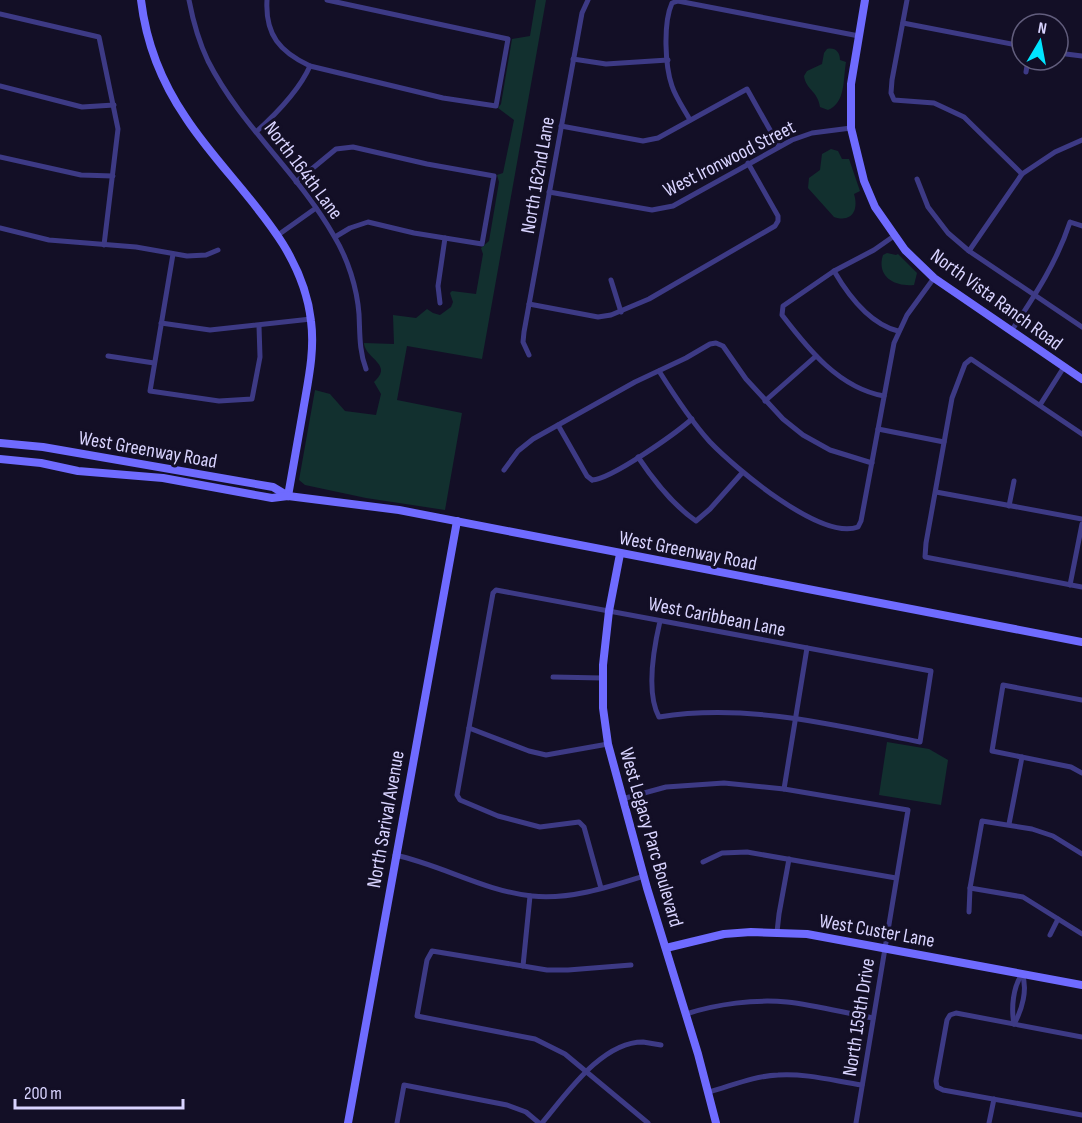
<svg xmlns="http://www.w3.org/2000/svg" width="1082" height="1123" font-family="'Sofia Sans Condensed',sans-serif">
<rect width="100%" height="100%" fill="#130f26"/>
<g fill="#12302f">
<path d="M536 0H546L482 359 407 346 397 400 462 413 445 510 366 498 305 485 299 480 315 390 330 394 345 411 376 415 381 394 374 382C394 364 365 359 364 343L394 344 393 315 416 318 427 309 433 313 440 315 451 307 453 302 450 293 452 291 476 294 483 254 481 248 489 241 499 182 497 175 503 173 514 120 498 108 501 104 512 39 530 36Z"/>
<path d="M827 49C835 47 840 52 840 60L846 62C843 78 846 103 828 110L820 107C818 91 806 90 804 76L807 71 822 64 824 53Z"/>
<path d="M831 149 838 151 842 159H849L860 191 854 194C859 210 852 223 834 217L808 188 809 178 820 170 822 154Z"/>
<path d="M887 253 896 255 898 254 917 273 914 285C895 287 876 277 883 255Z"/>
<path d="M887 742 929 749 948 760 941 805 879 795Z"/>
</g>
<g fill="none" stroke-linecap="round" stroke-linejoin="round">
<g stroke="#3d3a85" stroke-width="5">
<path d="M189 0C193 21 199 42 208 61 241 126 299 174 334 236 348 259 357 288 359 314 360 333 359 351 366 369"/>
<path d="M267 0C265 35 280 52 310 66L443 98 496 106 508 39 327 0"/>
<path d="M907 0 892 80 891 93 894 100 934 103 964 117 1022 174"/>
<path d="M0 14 99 37 118 129 104 245"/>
<path d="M903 23 1022 46"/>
<path d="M1058 53 1082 56"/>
<path d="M573 59 606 64 668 60"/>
<path d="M1026 72 1028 60"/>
<path d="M0 86 82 107 114 105"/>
<path d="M690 120C684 109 676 98 672 86 665 66 663 23 672 3L678 1 859 36"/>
<path d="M561 126 643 141 658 138 747 89 779 146"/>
<path d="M256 132C276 114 299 91 310 66"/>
<path d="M0 157 81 175 113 176"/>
<path d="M917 179 928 207 948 233 969 251 1082 327"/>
<path d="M296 182 336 149 353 147 427 164 494 176 482 244 414 233 368 222 350 228 335 237"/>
<path d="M549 192 652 210 673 206 682 201 792 140 812 133 851 128"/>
<path d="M0 228 49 240 136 247 187 256 206 255 218 250"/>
<path d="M278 235 316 208"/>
<path d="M969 251 1022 174 1055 152 1082 140"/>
<path d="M173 254 150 391 219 401 252 399 260 357 259 326"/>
<path d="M834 271C848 295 870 324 898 331"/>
<path d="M611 280 621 312"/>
<path d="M440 303 438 286 445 238"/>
<path d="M529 304 598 317 611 315 649 299 775 226 778 221V216L748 163"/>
<path d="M161 323 210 330 311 319"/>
<path d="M1012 330C1035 295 1057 262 1070 222L1082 226"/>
<path d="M529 355 523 342 524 332 582 13 588 0"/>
<path d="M108 356 154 363"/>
<path d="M659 371C674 395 691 421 710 442 735 468 821 541 858 527L861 521 894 343 907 315 934 278"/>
<path d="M884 396C839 388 808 349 782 315L783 306 834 271 874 250 894 236"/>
<path d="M765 401 816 356"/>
<path d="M1040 405 1064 367"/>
<path d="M558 425 587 476 592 480"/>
<path d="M878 429 944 442"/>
<path d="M1082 434 971 359 965 364 952 398 926 543 925 557 1082 587"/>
<path d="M638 457C654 481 673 505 696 521L710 509 742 473"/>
<path d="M504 470 518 451 533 439 635 382 686 358 710 344 716 343 723 346 746 379 783 419 803 435 830 450 872 463"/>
<path d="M592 480C612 479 676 433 692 419"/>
<path d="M936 492 1082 519"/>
<path d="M1009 506 1014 481"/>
<path d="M1070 585 1082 524"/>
<path d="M553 677 602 678"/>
<path d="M1082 700 1003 685 992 751 1071 767 1082 773"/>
<path d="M469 728 529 751 546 755 608 744"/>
<path d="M784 789 807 648"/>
<path d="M622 799 666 787 724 783 784 789 908 810 856 1123"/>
<path d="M1009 824 1022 757"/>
<path d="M395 855C442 865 484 891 532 896 569 900 609 887 644 876"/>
<path d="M703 862 722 853 747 852 896 878"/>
<path d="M601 888 584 827 579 822 540 827 498 816 460 800 457 795 493 593 496 590 931 671 920 742C834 725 747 703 659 717 646 693 654 647 660 621"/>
<path d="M970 888 1023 897 1082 934"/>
<path d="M969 912 970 888 982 821 1032 829 1053 836 1082 854"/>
<path d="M777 932 779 914 789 859"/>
<path d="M1050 935 1058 919"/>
<path d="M631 965 568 970H547L432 951 427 960 417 1016 535 1039 565 1054 648 1123"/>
<path d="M523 966 530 896"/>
<path d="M686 1014C717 1004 754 999 787 1002 815 1005 845 1013 873 1018"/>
<path d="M1014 1024C1022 1010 1028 989 1022 974"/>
<path d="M1014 1024C1011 1008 1013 987 1022 974"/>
<path d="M1082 1037 956 1013 950 1015 947 1020 936 1081 937 1087 943 1090 1082 1115"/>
<path d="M709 1092C731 1086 754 1076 778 1075 805 1073 835 1081 862 1085"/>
<path d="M397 1123 404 1085 507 1105 526 1112 539 1123"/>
<path d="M542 1123C566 1095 601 1042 643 1042 649 1043 655 1044 661 1045"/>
<path d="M989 1123 994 1099"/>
</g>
<g stroke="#6f6bff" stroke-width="8">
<path d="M141 0C146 42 162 83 186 118 229 184 302 238 311 321 315 351 308 381 303 411 298 439 293 468 288 496"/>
<path d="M865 0 851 84V128L864 181 875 207 905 250 934 278 1082 379"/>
<path d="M0 443 43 447 273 487 288 496"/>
<path d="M0 459 41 463 78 471 163 478 272 498 288 496 399 510 1082 642"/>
<path d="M620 554 609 611 603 665V708L608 744 647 888 698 1054 716 1123"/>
<path d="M666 948 724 934 751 932 807 934 1082 985"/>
<path d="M348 1123 457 521"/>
</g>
</g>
<g text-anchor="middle" stroke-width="6" stroke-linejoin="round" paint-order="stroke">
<g font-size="20" fill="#d9d4ff" stroke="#130f26">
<text transform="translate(729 158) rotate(-27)" y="7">West Ironwood Street</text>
<text transform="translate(304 170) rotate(53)" y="7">North 164th Lane</text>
<text transform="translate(537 175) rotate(-80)" y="7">North 162nd Lane</text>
<text transform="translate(997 299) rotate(36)" y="7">North Vista Ranch Road</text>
<text transform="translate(148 449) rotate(10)" y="7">West Greenway Road</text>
<text transform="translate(688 550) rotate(11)" y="7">West Greenway Road</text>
<text transform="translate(717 616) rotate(11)" y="7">West Caribbean Lane</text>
<text transform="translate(385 819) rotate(-80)" y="7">North Sarival Avenue</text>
<text transform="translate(652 837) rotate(74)" y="7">West Legacy Parc Boulevard</text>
<text transform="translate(877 930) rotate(10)" y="7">West Custer Lane</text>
<text transform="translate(858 1017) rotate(-81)" y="7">North 159th Drive</text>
</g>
</g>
<g transform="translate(1040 42) rotate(10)"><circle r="28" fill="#130f26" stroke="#625e7d" stroke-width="1.5"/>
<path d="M0-4.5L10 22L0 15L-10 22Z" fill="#00e5ff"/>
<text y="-9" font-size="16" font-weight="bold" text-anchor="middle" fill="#d9d4ff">N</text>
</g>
<path d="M15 1099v9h168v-9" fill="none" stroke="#d9d4ff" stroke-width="3"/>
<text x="24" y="1099" font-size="18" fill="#d9d4ff" stroke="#130f26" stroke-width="4.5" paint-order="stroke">200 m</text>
</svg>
